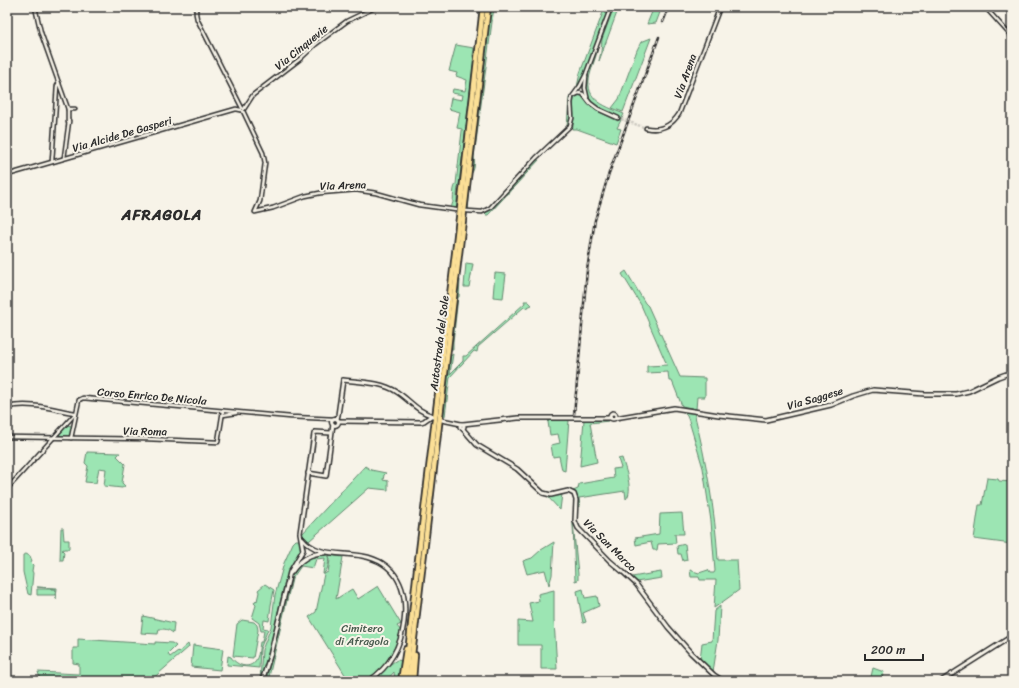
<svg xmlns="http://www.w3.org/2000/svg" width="1019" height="688" font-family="Sriracha,sans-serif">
<rect width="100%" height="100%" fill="#f7f3e8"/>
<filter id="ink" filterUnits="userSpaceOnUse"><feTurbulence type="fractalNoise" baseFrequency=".025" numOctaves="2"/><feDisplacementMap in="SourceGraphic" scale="8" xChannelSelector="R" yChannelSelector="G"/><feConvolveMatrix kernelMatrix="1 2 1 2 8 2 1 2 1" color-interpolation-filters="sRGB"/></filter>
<g filter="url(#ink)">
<g fill="#9ce5b3" stroke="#64886f">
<path d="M490 7H494L474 157C475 162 475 170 471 174L468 211 466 210 470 174 473 165 472 157Z"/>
<path d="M605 7H609L581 83 570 99V122L567 127 569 98 577 87 580 73Z"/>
<path d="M614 7H619L599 61 601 52 602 39Z"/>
<path d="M654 7H662L656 23 647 24Z"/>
<path d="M651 38 623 112 612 108 619 99 637 50 641 42Z"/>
<path d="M456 45 474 48 473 56 474 60 459 184C456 191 458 201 456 209L450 208C456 202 451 191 456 184L462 131V129L457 128 460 112 449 109 451 98 462 100 463 95 452 93 453 89 465 91 467 80 456 76 457 73 449 71Z"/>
<path d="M598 47C597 55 593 63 591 71 582 99 602 105 624 114L617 128 621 129 616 143 577 129H572C577 119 567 93 582 95L595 110 618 121 620 117C613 113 605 112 599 108 576 94 591 66 598 47Z"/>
<path d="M536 160H539L488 215H486L485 213Z"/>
<path d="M466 263 473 264 469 287H464Z"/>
<path d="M626 271 645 303 648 306 680 377 705 378V397H697L696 409 682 406 672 381H669L668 372 647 373V366L667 365 641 305 622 274Z"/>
<path d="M495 273 506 274 503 298 493 297Z"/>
<path d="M458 280H460L459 297H458L453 342V349H452L451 340Z"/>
<path d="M524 301H528L532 305 525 308 524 307 478 347 477 352 474 351 450 377 445 416H443L449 357 453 354 450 374 463 361V356H466L525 303Z"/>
<path d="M682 410 694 412C706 461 715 509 718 560H737L739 590 714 608 716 580H700L699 577H691L690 570 699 573 708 570 710 573H714L715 571 711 521 703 468 689 421 687 416Z"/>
<path d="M608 419H610L609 421 590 423 597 462 580 466 584 420Z"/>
<path d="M550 420H569L565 471 562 470 559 456 553 457 551 445 560 443 558 434 550 435 548 422Z"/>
<path d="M66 425 72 426 70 438H56Z"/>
<path d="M87 452 120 453 117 456 125 464 122 483 125 486 122 488 104 486 106 469 99 468 96 483 85 482 88 466 85 463Z"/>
<path d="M622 458C625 468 634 491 626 499L625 491 579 498 580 507 577 506V496L573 491 578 489 579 484 614 478 613 469 621 468 618 459Z"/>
<path d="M365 466 371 470 386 473 384 475 383 480 388 481V490L369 488 309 541 302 534Z"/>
<path d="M987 478 998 479 999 481 1012 482V544L974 539 979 505H982Z"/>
<path d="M562 494 560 510 547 496Z"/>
<path d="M682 513 684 534H675L676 543 658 544 657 550H653L651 542 636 545 635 538 659 534 660 514Z"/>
<path d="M573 523 578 574V580L575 581Z"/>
<path d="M61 528H63L64 540H69V549H64L62 550 64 552 63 560H60Z"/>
<path d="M296 540H299L302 550 292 564 285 581 270 647 260 681 262 650 271 627 275 595 284 563 293 543Z"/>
<path d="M554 542 552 575 549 585 545 570 527 574 523 561 532 558 541 550Z"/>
<path d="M685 544 687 560 683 561 681 554H678L677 546Z"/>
<path d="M26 554 30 556 32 561 31 563 33 565 32 571 33 573 31 595 28 594 23 572V555Z"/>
<path d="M321 555H328C329 561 329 570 323 574L325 558 316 559 313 568 301 566 292 579 268 681H266L292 575C300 564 307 557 321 555Z"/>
<path d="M329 555 343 557 336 599 352 589 358 599 378 586 401 624 397 626 401 631C395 649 384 673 365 680 361 682 354 681 349 681L309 617 316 612 324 574 328 572 330 560Z"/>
<path d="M661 572 662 578 636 582 632 577Z"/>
<path d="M265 584 274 590 271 605 269 621 264 620 263 628 268 629 260 649 259 668 227 665 228 656 231 657C237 666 251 671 257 658 259 654 259 647 260 642H262L264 631H261L259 623 252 618 256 605 254 603 256 600 257 601 259 592 258 590Z"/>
<path d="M37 587 57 588 56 599V590L55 595H37V589H56Z"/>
<path d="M583 589 585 598 597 596 599 606 583 613 586 622 583 623 577 591Z"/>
<path d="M554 590V620L557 669H541V645H518V621L533 622 529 603 539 601 538 594Z"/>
<path d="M720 606 718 640 713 672 700 660 702 643 712 641 714 611Z"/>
<path d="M143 616 174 623 173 633C168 629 165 629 159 629L158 634 141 633Z"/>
<path d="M242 620 254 622 257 625 258 630 253 658 233 656 237 624Z"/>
<path d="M78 639 155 644V642L172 643 176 646 168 654 170 657 178 651 179 652 188 644 189 647 150 681H41L38 672 79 674V664L73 663V648H78Z"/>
<path d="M193 645 223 649 220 670 191 667Z"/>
<path d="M397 660 403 661 401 681H395L394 672 386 681H373C381 674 387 665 397 660Z"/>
<path d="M873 668 884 672 881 681H870Z"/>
</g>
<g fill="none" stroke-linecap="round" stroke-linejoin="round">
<path stroke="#cecbc2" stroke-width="2.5" stroke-dasharray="2.5 1" stroke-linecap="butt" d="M618 118 646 128"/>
<g stroke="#2b2b2b" stroke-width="5.5">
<g id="tertiary">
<path d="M35 7 41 33 68 109V122"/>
<path d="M196 7V14L197 19 242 108"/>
<path d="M985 7 1012 37"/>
<path d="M586 76 585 88 587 97"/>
<path d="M575 95 579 93 583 94 590 103 598 109 618 118"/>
<path d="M68 109H75"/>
<path d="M244 109 253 95 300 59 316 44 347 21 376 7"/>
<path d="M243 111 263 153 265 163 260 201 255 212 273 208 305 196 320 193 356 190 376 193 419 205 456 210"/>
<path d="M646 128C660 131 671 126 679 114L720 7"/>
<path d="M64 158 69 121"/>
<path d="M52 161 57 86 59 83"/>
<path d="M7 175 236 109 241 110"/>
<path d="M467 211 482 212 490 208 536 158 570 126 572 118 571 103 572 97 580 86 586 74 611 7"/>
<path d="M7 407C31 402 52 409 75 413"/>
<path d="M223 415 236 413"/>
<path d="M7 437 148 439 218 442 223 411"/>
<path d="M71 438 79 400 83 398 291 417 334 419"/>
<path d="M7 489 75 414"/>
</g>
</g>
<g stroke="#2b2b2b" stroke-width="6">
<g id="secondary">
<circle cx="613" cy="416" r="3"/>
<path d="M615 418 674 408 719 415 766 420 831 405 853 396 873 390 925 394H956L969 391 998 377 1012 372"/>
<circle cx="335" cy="422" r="3.5"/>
<path d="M337 419 338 415 343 380C361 382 382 382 397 392 411 401 415 410 433 416"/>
<path d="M442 420 461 424"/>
<path d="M339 421 421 422 424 421 431 416"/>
<circle cx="462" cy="426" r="2"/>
<path d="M463 424 518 418H611"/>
<path d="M462 428 477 445 517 469 543 493 551 495 568 491 574 494 576 500 575 521 578 528 610 561 623 572 636 584 668 627 691 653 714 675 723 681"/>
<path d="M308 473 326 476 333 424"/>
<path d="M302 538C317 557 341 552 362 556 397 562 408 590 404 622 401 647 389 667 369 681"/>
<path d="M291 573C299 561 309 553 324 553"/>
<path d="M262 681 270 656 290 572 303 550 300 533 314 434 315 432 331 433"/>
<path d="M941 681 1012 636"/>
</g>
</g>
<g stroke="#2b2b2b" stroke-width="8">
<g id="motorway">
<path d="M401 681 406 649"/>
<path d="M405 681 417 568 455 253 483 7"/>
<path d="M409 681 488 7"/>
<path d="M413 681 415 655"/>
</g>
</g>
<use href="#tertiary" stroke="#f7f3e8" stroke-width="2.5"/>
<use href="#secondary" stroke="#f7f3e8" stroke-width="3"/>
<use href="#motorway" stroke="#fbdf96" stroke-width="4.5"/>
<g stroke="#2b2b2b" stroke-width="2.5">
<g id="rail">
<path d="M663 22 669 7"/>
<path d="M574 415 587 270 595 220 609 173 659 37"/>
</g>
</g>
<use href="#rail" stroke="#f7f3e8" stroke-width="1" stroke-dasharray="3" stroke-linecap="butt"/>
</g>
</g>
<g text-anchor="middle" stroke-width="4" stroke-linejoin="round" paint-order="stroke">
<g font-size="11" fill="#2b2b2b" stroke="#f7f3e8">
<text transform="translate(301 47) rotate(-39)" y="4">Via Cinquevie</text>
<text transform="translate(685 76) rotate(-70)" y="4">Via Arena</text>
<text transform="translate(122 134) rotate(-16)" y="4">Via Alcide De Gasperi</text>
<text transform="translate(343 185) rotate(-2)" y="4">Via Arena</text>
<text transform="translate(439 343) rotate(-83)" y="4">Autostrada del Sole</text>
<text transform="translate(152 396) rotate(5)" y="4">Corso Enrico De Nicola</text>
<text transform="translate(815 398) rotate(-16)" y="4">Via Saggese</text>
<text transform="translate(145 431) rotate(1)" y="4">Via Roma</text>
<text transform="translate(610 545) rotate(45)" y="4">Via San Marco</text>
</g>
<g font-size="11" fill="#475a4d" stroke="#f7f3e8">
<text x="362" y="632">Cimitero<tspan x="362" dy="13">di Afragola</tspan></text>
</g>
<g font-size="15" font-weight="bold" letter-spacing="1" fill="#2b2b2b" stroke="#f7f3e8">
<text x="162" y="220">AFRAGOLA</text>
</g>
</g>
<rect width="1019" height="688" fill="none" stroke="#f7f3e8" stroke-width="24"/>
<rect x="12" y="12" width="995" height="664" fill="none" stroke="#2b2b2b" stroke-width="1.5" filter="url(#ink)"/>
<path d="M865 654v6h58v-6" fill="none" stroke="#2b2b2b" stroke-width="2"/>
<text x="871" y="654" font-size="12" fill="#2b2b2b" stroke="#f7f3e8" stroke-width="3" paint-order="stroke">200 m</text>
</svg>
